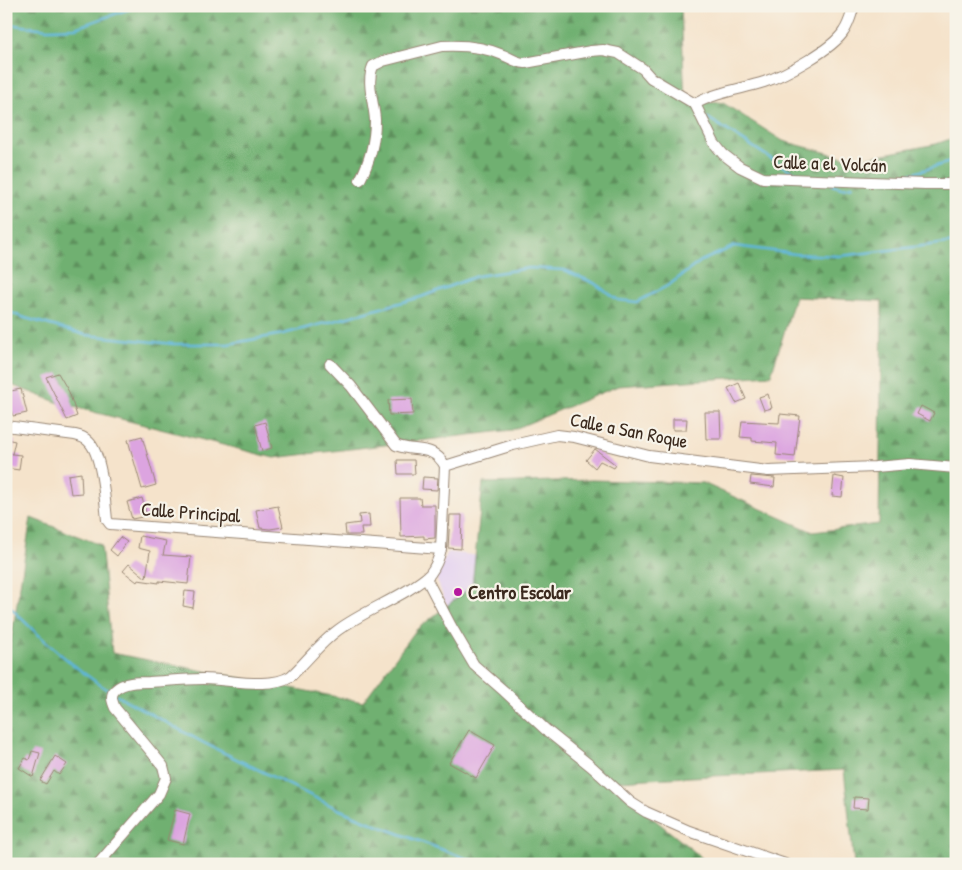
<svg xmlns="http://www.w3.org/2000/svg" width="962" height="870" font-family="'Patrick Hand',sans-serif">
<defs>
<pattern id="forest-firs" width="22" height="20" patternUnits="userSpaceOnUse" patternTransform="scale(1.25)"><rect width="22" height="20" fill="#70b071"/><path d="M5 1l3.5 6h-7zM16 11l3.5 6h-7z" fill="#5d8f5c"/></pattern>
</defs>
<rect width="100%" height="100%" fill="#f7f3e8"/>
<filter id="ink" filterUnits="userSpaceOnUse"><feTurbulence type="fractalNoise" baseFrequency=".02" numOctaves="2"/><feDisplacementMap in="SourceGraphic" scale="10" xChannelSelector="R" yChannelSelector="G"/><feConvolveMatrix kernelMatrix="1 2 1 2 8 2 1 2 1" color-interpolation-filters="sRGB"/></filter>
<filter id="wash" filterUnits="userSpaceOnUse"><feTurbulence type="fractalNoise" baseFrequency=".0096" numOctaves="4" result="noise"/><feDisplacementMap in="SourceGraphic" scale="20" xChannelSelector="R" yChannelSelector="G"/><feGaussianBlur stdDeviation="1.12" result="paint"/><feColorMatrix in="noise" values="0 0 0 0 0 0 0 0 0 0 0 0 0 0 0 0 0 1.4 0 .05"/><feComposite in="paint" operator="in"/></filter>
<g filter="url(#wash)">
<rect width="100%" height="100%" fill="#f5e3cb"/>
<path fill="#e5d3f1" d="M448 552 480 556 472 611 450 608 445 602 436 577Z"/>
<path fill="url(#forest-firs)" stroke="#566d48" d="M6 6H681L685 101 723 103 783 141 854 160 936 144 956 137V864H854L844 770 648 779 608 782 701 857 706 864H6V671L31 518 101 545 112 653 363 702 416 630 472 586 483 483 592 480 703 483 813 532 879 524 882 301 795 297 771 375 618 386 512 430 274 458 62 404 6 383Z"/>
<g fill="none" stroke-linecap="round" stroke-linejoin="round">
<g stroke="#5eb6db" stroke-width="2.5">
<path d="M6 24 48 29 75 28 138 6"/>
<path d="M708 118 789 170 803 175"/>
<path d="M890 178 908 175 956 160"/>
<path d="M832 185 842 188 853 186"/>
<path d="M6 311 25 318 86 335 174 344H228L283 334 341 319 421 297 477 276 529 268 564 270 594 283 618 300 637 302 669 285 701 261 735 246 796 254 840 256 956 242"/>
<path d="M6 603C38 636 72 667 111 692"/>
<path d="M116 695 204 743 338 809 376 825 481 864"/>
</g>
</g>
<g id="blocks">
<g fill="#dca4e0">
<path d="M58 373 69 392 77 416 67 420 46 377Z"/>
<path d="M739 383 746 399 736 403 728 388Z"/>
<path d="M21 389 27 413 13 416 6 397V392Z"/>
<path d="M768 394 772 408 764 410 759 397Z"/>
<path d="M412 399 413 414 389 415 388 400Z"/>
<path d="M921 406 934 413 930 421 917 414Z"/>
<path d="M705 412H720L721 439H706Z"/>
<path d="M780 414 800 416 795 457 776 455 777 443 752 441V438L740 437 742 421 779 423Z"/>
<path d="M673 419H687L686 430H673Z"/>
<path d="M265 422 272 448 262 451 255 425Z"/>
<path d="M142 436 156 485 142 489 128 440Z"/>
<path d="M6 439 15 441 12 454 21 455 19 470 6 468Z"/>
<path d="M595 449 616 465 614 468 600 461 595 468 586 460Z"/>
<path d="M397 460H414L415 474H398Z"/>
<path d="M81 473 82 493 71 494 68 475Z"/>
<path d="M751 476 775 478 774 487 750 484Z"/>
<path d="M834 476 844 478 842 497 832 496Z"/>
<path d="M423 477 438 478 437 490 422 489Z"/>
<path d="M142 498 147 516 132 519 127 502Z"/>
<path d="M400 498H420L421 505H435V538L424 539V536L401 537Z"/>
<path d="M278 506 283 527 270 529 260 528 256 510Z"/>
<path d="M369 514 370 527H361L362 535H346L345 525 360 523 359 515Z"/>
<path d="M450 515H462L461 549 448 548Z"/>
<path d="M140 536 166 541 163 555 191 557 188 584 159 581V583L138 580 137 582 123 571 129 564 146 578 150 551 138 548Z"/>
<path d="M120 537 127 542 117 556 110 550Z"/>
<path d="M185 591 195 592 193 608 183 606Z"/>
<path d="M469 730 495 745 476 778 449 763Z"/>
<path d="M32 751 40 753 33 777 19 768 25 758 29 760Z"/>
<path d="M55 756 67 764 59 775 54 771 46 784 40 781Z"/>
<path d="M854 797 869 798 868 809 853 808Z"/>
<path d="M175 810 190 814 183 844 167 840Z"/>
</g>
</g>
</g>
<g filter="url(#ink)">
<use href="#blocks" fill-opacity="0" stroke="#988674" stroke-width="1"/>
<g fill="none" stroke-linecap="round" stroke-linejoin="round">
<g stroke="#988674" stroke-width="12">
<g id="street">
<path d="M695 104C716 92 742 89 764 82 785 75 833 49 844 31 849 24 851 15 854 6"/>
<path d="M360 180C370 161 375 141 375 120 374 103 366 82 373 66L383 61 442 46C461 45 485 47 503 55 511 58 516 63 525 63L591 51 603 50 618 53 643 69 651 78 695 104 714 143 723 154 740 167 763 178 925 184H956"/>
<path d="M330 364 351 386 396 445C413 453 433 443 445 466"/>
<path d="M6 426 75 435C80 436 85 437 89 442 102 455 105 501 107 520L110 524 441 549"/>
<path d="M426 578 451 626 474 665 504 691 546 730 592 767 630 802 646 812 689 831 785 864"/>
<path d="M98 864 159 794 166 778 163 766 115 708C112 701 110 695 115 690 123 682 138 682 149 682 167 681 185 679 203 679 228 679 269 690 291 676 307 661 320 643 338 630 360 614 385 604 408 590 416 585 424 580 430 574 436 566 439 558 441 549L445 466 513 445 557 435 574 437 649 456 768 471 875 467 910 464 956 468"/>
</g>
</g>
<use href="#street" stroke="#fff" stroke-width="10"/>
</g>
</g>
<circle fill="#b5179e" stroke="#f7f3e8" stroke-width="2" cx="458" cy="592" r="5"/>
<g text-anchor="middle" stroke-width="4.5" stroke-linejoin="round" paint-order="stroke">
<g font-size="19" fill="#3b2a1e" stroke="#f7f3e8">
<text transform="translate(830 163) rotate(2)" y="7">Calle a el Volcán</text>
<text transform="translate(629 430) rotate(11)" y="7">Calle a San Roque</text>
<text transform="translate(191 512) rotate(4)" y="7">Calle Principal</text>
</g>
<g font-size="19" font-weight="bold" fill="#3b2a1e" stroke="#f7f3e8" text-anchor="start">
<text x="468" y="599">Centro Escolar</text>
</g>
</g>
<rect width="962" height="870" fill="none" stroke="#f7f3e8" stroke-width="25"/>
</svg>
